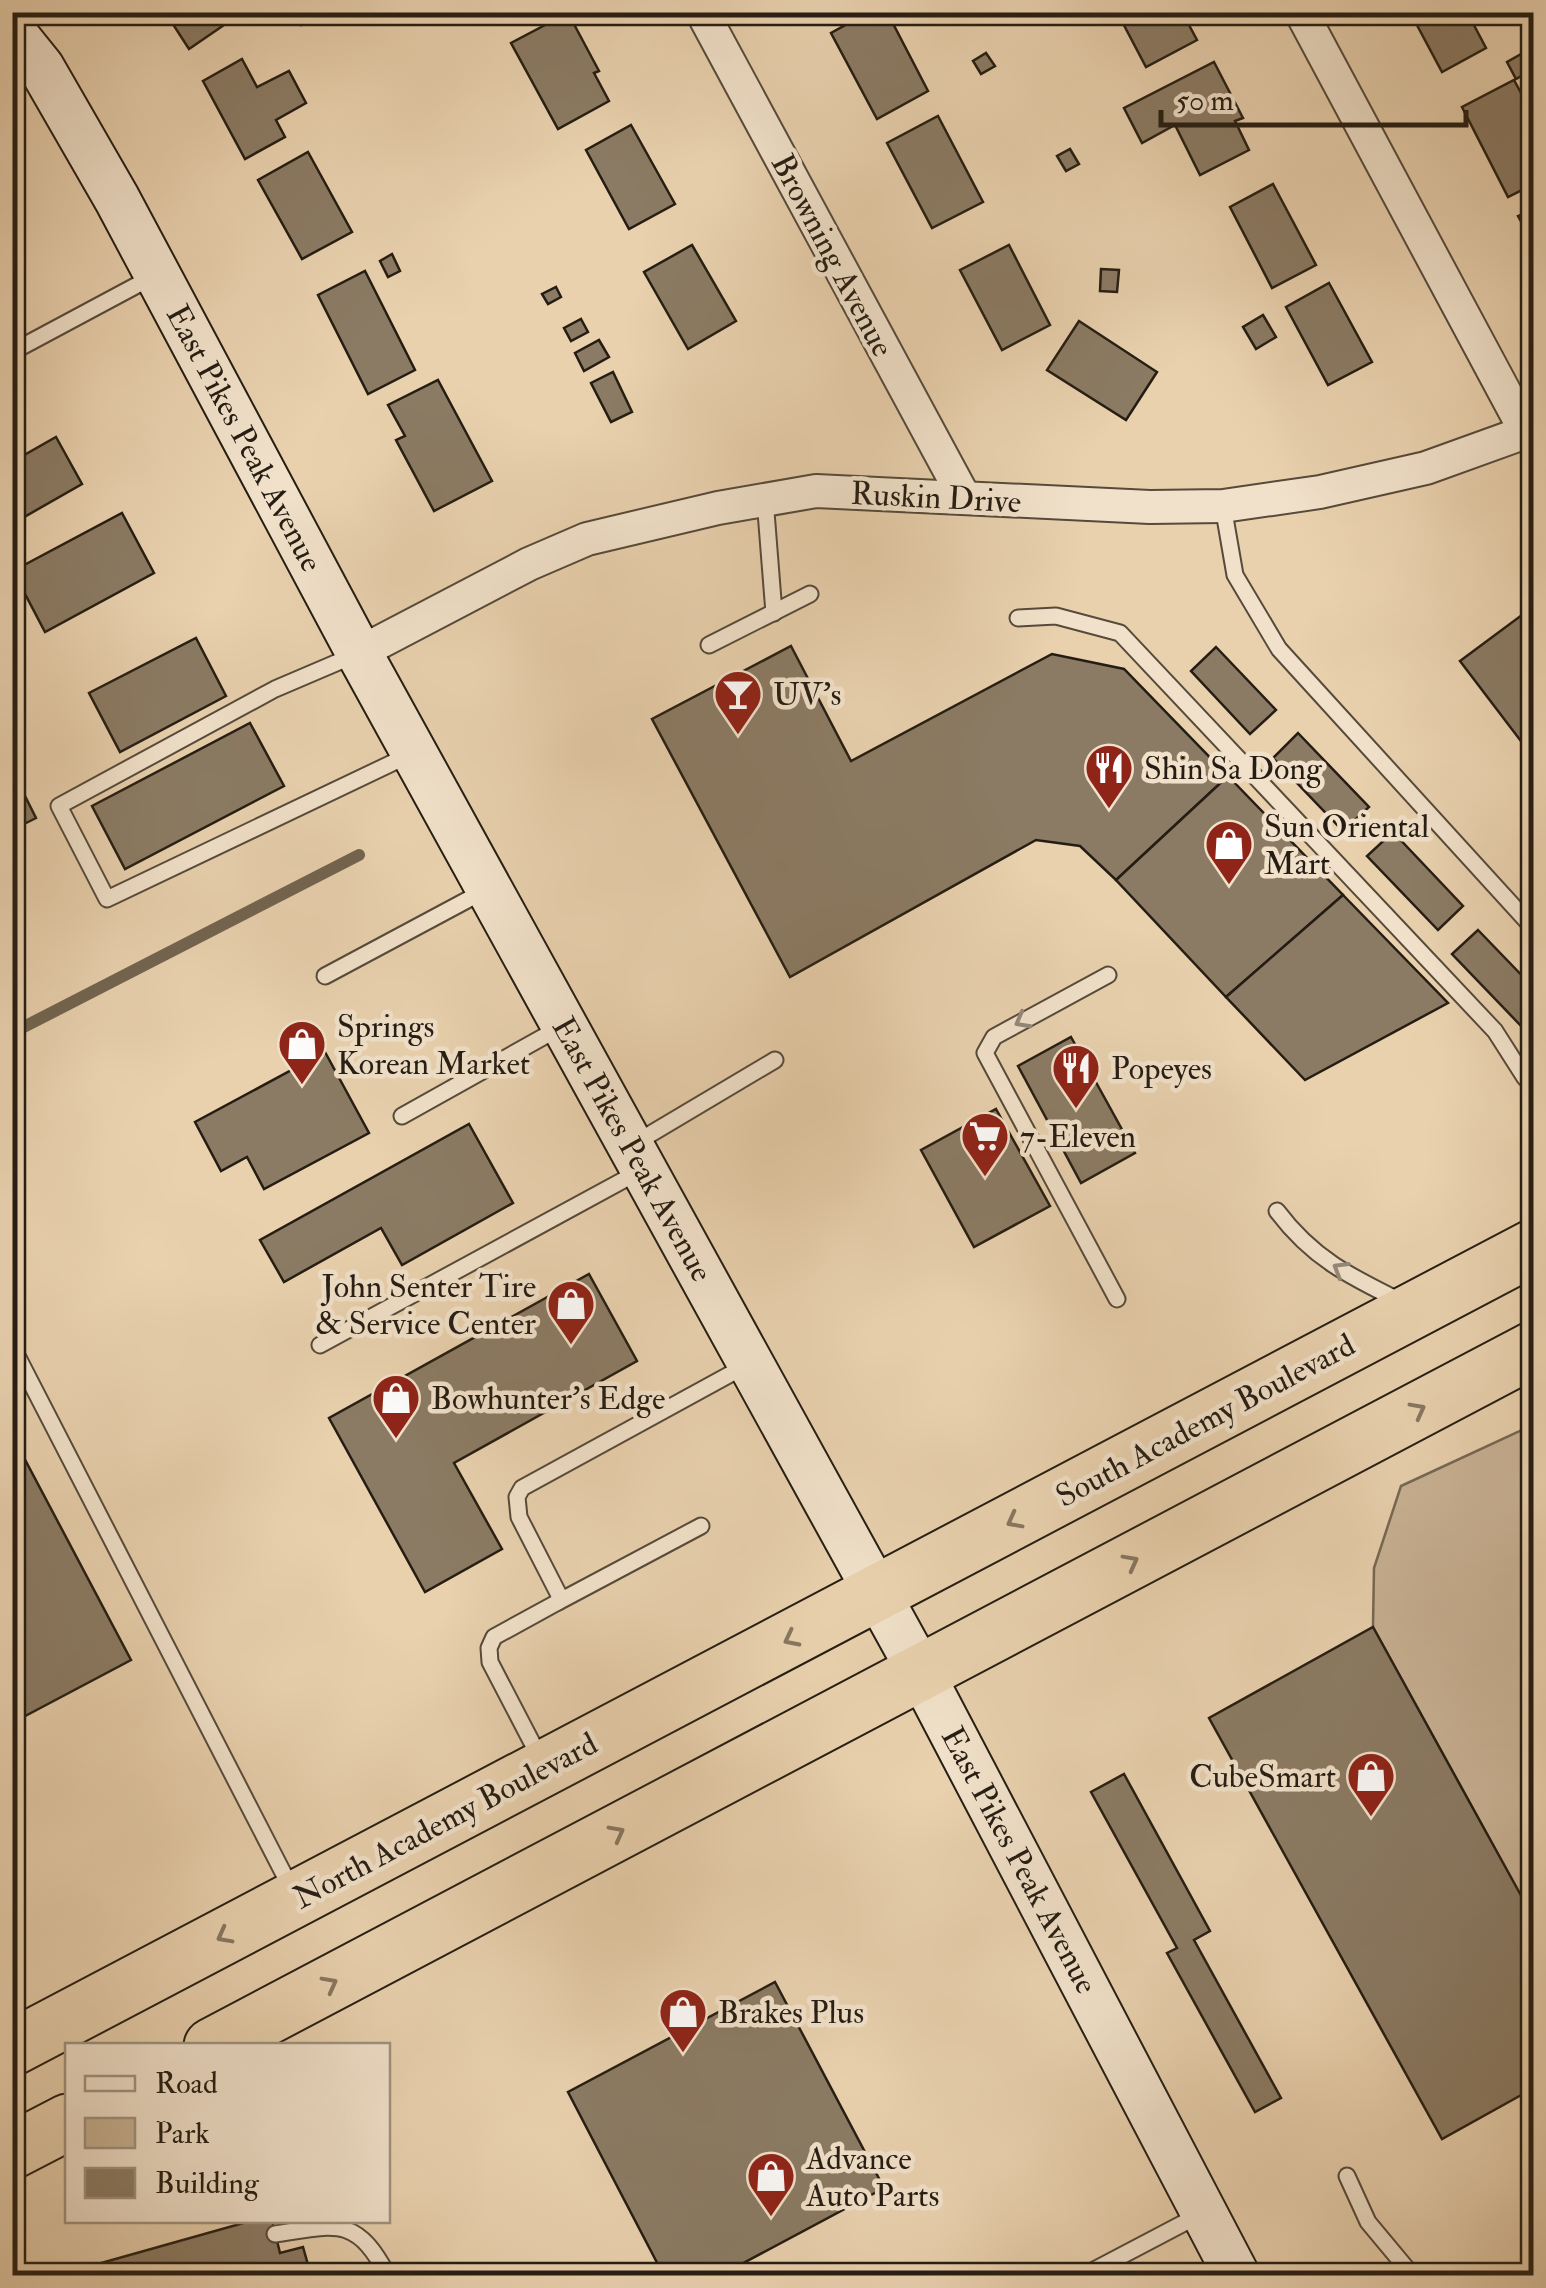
<svg xmlns="http://www.w3.org/2000/svg" width="1546" height="2288" font-family="'IM FELL Double Pica',serif">
<rect width="100%" height="100%" fill="#e9d1ae"/>
<filter id="stains"><feTurbulence type="fractalNoise" baseFrequency=".002" numOctaves="4"/><feColorMatrix values="0 0 0 0 .2 0 0 0 0 .09 0 0 0 0 .02 0 0 0 .5 -.17"/></filter>
<radialGradient id="worn" r=".72"><stop offset=".6" stop-color="#630" stop-opacity="0"/><stop offset="1" stop-color="#630" stop-opacity=".3"/></radialGradient>
<path fill="#c8b294" stroke="#766854" stroke-width="2.5" d="M1533 1425V1919L1373 1627 1374 1568 1401 1486Z"/>
<g fill="none" stroke-linecap="round" stroke-linejoin="round">
<path stroke="#726450" stroke-width="12" d="M12 1033 359 855"/>
</g>
<g fill="#8b7b64" stroke="#251d13" stroke-width="2.5">
<path d="M165 12H243L189 49Z"/>
<path d="M293 12H316L318 15 301 25Z"/>
<path d="M869 12H887L928 91 877 119 831 33Z"/>
<path d="M1117 12H1182L1197 40 1146 67Z"/>
<path d="M1410 12H1467L1486 48 1442 72Z"/>
<path d="M568 13 599 71 594 73 609 101 558 129 511 43Z"/>
<path d="M986 53 995 66 981 74 973 61Z"/>
<path d="M1523 53 1532 70 1516 79 1507 62Z"/>
<path d="M242 59 257 87 289 71 306 103 276 120 285 137 245 159 203 81Z"/>
<path d="M1214 62 1243 118 1235 121 1249 150 1200 175 1175 125 1142 143 1124 108Z"/>
<path d="M1514 80 1534 117V184L1508 197 1462 107Z"/>
<path d="M938 116 983 202 932 228 887 143Z"/>
<path d="M631 125 675 204 629 229 586 150Z"/>
<path d="M1070 149 1079 164 1066 171 1057 156Z"/>
<path d="M308 152 352 232 302 259 258 180Z"/>
<path d="M1273 184 1316 265 1272 288 1230 207Z"/>
<path d="M1534 209V245L1518 216Z"/>
<path d="M692 245 736 321 688 349 644 272Z"/>
<path d="M1009 245 1050 325 1002 350 960 270Z"/>
<path d="M392 254 400 271 388 277 380 261Z"/>
<path d="M1101 269 1119 270 1117 292 1100 291Z"/>
<path d="M365 271 415 370 368 394 318 295Z"/>
<path d="M1329 283 1372 362 1328 385 1286 307Z"/>
<path d="M556 287 561 297 548 304 542 294Z"/>
<path d="M1263 315 1276 337 1256 349 1243 327Z"/>
<path d="M581 319 588 332 571 341 564 328Z"/>
<path d="M1079 321 1157 372 1126 420 1047 370Z"/>
<path d="M599 340 609 357 584 371 575 353Z"/>
<path d="M613 372 632 412 611 422 591 383Z"/>
<path d="M438 380 492 481 434 511 396 440 405 436 388 405Z"/>
<path d="M56 437 82 484 12 524V462Z"/>
<path d="M122 513 154 573 45 632 13 571Z"/>
<path d="M1534 606V756L1533 757 1460 661Z"/>
<path d="M196 638 226 696 120 752 89 693Z"/>
<path d="M791 646 851 761 1052 654 1124 669 1228 776 1116 880 1080 846 1036 840 790 977 652 719Z"/>
<path d="M1216 647 1276 710 1250 734 1191 671Z"/>
<path d="M250 723 284 786 125 869 92 806Z"/>
<path d="M1298 733 1369 807 1343 831 1273 758Z"/>
<path d="M12 770 36 818 12 830Z"/>
<path d="M1228 776 1343 895 1226 997 1116 880Z"/>
<path d="M1393 832 1463 906 1438 930 1367 856Z"/>
<path d="M1343 895 1448 1003 1305 1080 1226 997Z"/>
<path d="M1478 930 1534 988V1018L1523 1028 1452 954Z"/>
<path d="M1071 1037 1135 1153 1081 1183 1018 1066Z"/>
<path d="M325 1052 369 1133 264 1189 247 1157 221 1171 195 1122Z"/>
<path d="M996 1109 1050 1206 974 1247 921 1150Z"/>
<path d="M469 1124 513 1203 402 1265 381 1228 284 1282 260 1240Z"/>
<path d="M589 1274 637 1361 454 1463 502 1549 425 1592 329 1418Z"/>
<path d="M12 1435 131 1660 12 1723Z"/>
<path d="M1373 1627 1534 1919V2088L1442 2139 1209 1718Z"/>
<path d="M1124 1774 1210 1931 1194 1940 1281 2098 1255 2112 1167 1953 1177 1948 1091 1792Z"/>
<path d="M775 1982 884 2188 719 2276H664L568 2092Z"/>
<path d="M254 2220H272L280 2253 303 2247 310 2272 299 2276H55Z"/>
</g>
<g fill="none" stroke-linecap="round" stroke-linejoin="round">
<g stroke="#564a3a" stroke-width="19">
<g id="lane">
<path d="M12 352 154 276"/>
<path d="M765 499 774 613"/>
<path d="M1223 506 1235 575 1279 649 1534 929"/>
<path d="M1018 618 1056 616 1120 633 1495 1031 1525 1078"/>
<path d="M709 645 810 594"/>
<path d="M357 654 275 689 59 806 107 899 411 754"/>
<path d="M1108 975 994 1037 985 1053 1117 1299"/>
<path d="M325 976 484 891"/>
<path d="M402 1116 561 1027"/>
<path d="M632 1145 775 1060"/>
<path d="M1277 1211C1313 1259 1351 1277 1404 1303"/>
<path d="M320 1345 642 1170"/>
<path d="M12 1346 292 1890"/>
<path d="M558 1602 701 1526"/>
<path d="M541 1760 490 1662 489 1648 494 1637 558 1602 559 1595 519 1517 517 1497 522 1488 747 1365"/>
<path d="M1347 2176 1368 2222 1413 2276"/>
<path d="M275 2234C336 2225 356 2215 388 2276"/>
<path d="M1083 2276 1201 2214"/>
</g>
</g>
<g stroke="#564a3a" stroke-width="36">
<g id="street">
<path d="M702 12 964 497"/>
<path d="M1301 12 1526 432"/>
<path d="M359 653 529 564 587 539 718 508 816 491 1150 507 1223 506 1320 492 1426 468 1534 429"/>
</g>
</g>
<g stroke="#251d13" stroke-width="49">
<path id="secondary" d="M12 31 41 67 117 199 359 653 921 1673 1237 2276"/>
</g>
<g stroke="#251d13" stroke-width="59">
<g id="highway">
<path d="M212 2046 1534 1349"/>
<path d="M12 2048 1534 1247"/>
<path d="M12 2151 68 2122"/>
</g>
</g>
<use href="#lane" stroke="#f1e1ca" stroke-width="15"/>
<use href="#street" stroke="#f1e1ca" stroke-width="32"/>
<use href="#secondary" stroke="#f1e1ca" stroke-width="45"/>
<use href="#highway" stroke="#e9d1ae" stroke-width="55"/>
</g>
<defs><path id="oneway-chevron" d="M-2-3.5L2.5 0L-2 3.5" fill="none" stroke-width="1.6" stroke-linecap="round" stroke-linejoin="round" transform="scale(2.5)"/></defs>
<g stroke="#958978">
<use href="#oneway-chevron" transform="translate(1022 1021) rotate(151)"/>
<use href="#oneway-chevron" transform="translate(1340 1269) rotate(-149)"/>
</g>
<g stroke="#877760">
<use href="#oneway-chevron" transform="translate(1418 1410) rotate(-28)"/>
<use href="#oneway-chevron" transform="translate(1014 1521) rotate(152)"/>
<use href="#oneway-chevron" transform="translate(1131 1562) rotate(-28)"/>
<use href="#oneway-chevron" transform="translate(791 1639) rotate(153)"/>
<use href="#oneway-chevron" transform="translate(617 1833) rotate(-28)"/>
<use href="#oneway-chevron" transform="translate(224 1936) rotate(152)"/>
<use href="#oneway-chevron" transform="translate(330 1984) rotate(-28)"/>
</g>
<defs>
<g id="bar-pin" transform="scale(2.5)"><path d="M0 17L-7.5 6A9.5 9.5 0 1 1 7.5 6Z" fill="#8f2418" stroke="#f1e1ca"/><path d="M-6-5H6L.8 .8V4.5H3.5V6h-7V4.5H-.8V.8Z" fill="#fff"/></g>
<g id="restaurant-pin" transform="scale(2.5)"><path d="M0 17L-7.5 6A9.5 9.5 0 1 1 7.5 6Z" fill="#8f2418" stroke="#f1e1ca"/><path d="M-5-6h1v4h1v-4h1v4h1v-4h1v5L-1.5 .5V6h-2V.5L-5-1ZM5-6V6H3V1.5H1.5Q1.5-4 5-6Z" fill="#fff"/></g>
<g id="shop-pin" transform="scale(2.5)"><path d="M0 17L-7.5 6A9.5 9.5 0 1 1 7.5 6Z" fill="#8f2418" stroke="#f1e1ca"/><path d="M-5-2.5h2.3a2.7 3.5 0 0 1 5.4 0H5L5.5 6h-11ZM-1.5-2.5h3a1.5 2.3 0 0 0-3 0Z" fill="#fff"/></g>
<g id="supermarket-pin" transform="scale(2.5)"><path d="M0 17L-7.5 6A9.5 9.5 0 1 1 7.5 6Z" fill="#8f2418" stroke="#f1e1ca"/><path d="M-6-5.5h2.5l.6 2H6L4.5 2H-2.5L-4.4-4H-6ZM-1.5 3.2a1.3 1.3 0 1 0 .1 0ZM3 3.2a1.3 1.3 0 1 0 .1 0Z" fill="#fff"/></g>
</defs>
<g fill-rule="evenodd">
<use href="#bar-pin" x="738" y="694"/>
<use href="#restaurant-pin" x="1109" y="768"/>
<use href="#shop-pin" x="1229" y="844"/>
<use href="#shop-pin" x="302" y="1044"/>
<use href="#restaurant-pin" x="1076" y="1068"/>
<use href="#supermarket-pin" x="985" y="1136"/>
<use href="#shop-pin" x="571" y="1304"/>
<use href="#shop-pin" x="396" y="1398"/>
<use href="#shop-pin" x="1371" y="1776"/>
<use href="#shop-pin" x="683" y="2012"/>
<use href="#shop-pin" x="771" y="2176"/>
</g>
<g text-anchor="middle" stroke-width="9" stroke-linejoin="round" paint-order="stroke">
<g font-size="32" fill="#251d13" stroke="#f1e1ca">
<text transform="translate(833 255) rotate(62)" y="11">Browning Avenue</text>
<text transform="translate(245 438) rotate(62)" y="11">East Pikes Peak Avenue</text>
<text transform="translate(936 497) rotate(3)" y="11">Ruskin Drive</text>
<text transform="translate(633 1149) rotate(61)" y="11">East Pikes Peak Avenue</text>
<text transform="translate(1205 1420) rotate(-28)" y="11">South Academy Boulevard</text>
<text transform="translate(445 1820) rotate(-28)" y="11">North Academy Boulevard</text>
<text transform="translate(1020 1860) rotate(62)" y="11">East Pikes Peak Avenue</text>
</g>
<g font-size="32" fill="#251d13" stroke="#f1e1ca" text-anchor="start">
<text x="773" y="705">UV's</text>
<text x="1144" y="779">Shin Sa Dong</text>
<text x="1264" y="837">Sun Oriental<tspan x="1264" dy="37">Mart</tspan></text>
<text x="337" y="1037">Springs<tspan x="337" dy="37">Korean Market</tspan></text>
<text x="1111" y="1079">Popeyes</text>
<text x="1020" y="1147">7-Eleven</text>
<text x="536" y="1297" text-anchor="end">John Senter Tire<tspan x="536" dy="37">&amp; Service Center</tspan></text>
<text x="431" y="1409">Bowhunter's Edge</text>
<text x="1336" y="1787" text-anchor="end">CubeSmart</text>
<text x="718" y="2023">Brakes Plus</text>
<text x="806" y="2169">Advance<tspan x="806" dy="37">Auto Parts</tspan></text>
</g>
</g>
<rect width="1546" height="2288" fill="none" stroke="#e9d1ae" stroke-width="50"/>
<rect x="15" y="15" width="1516" height="2258" fill="none" stroke="#251d13" stroke-width="5"/>
<rect x="25" y="25" width="1496" height="2238" fill="none" stroke="#251d13" stroke-width="2.5"/>
<rect x="65" y="2043" width="325" height="180" fill="#f1e1ca" stroke="#9f9381" stroke-width="2.5"/>
<rect x="85" y="2076" width="50" height="15" fill="#f1e1ca" stroke="#9f9381" stroke-width="2.5"/>
<text x="155" y="2093" font-size="30" fill="#251d13">Road</text>
<rect x="85" y="2118" width="50" height="30" fill="#c8b294" stroke="#9f9381" stroke-width="2.5"/>
<text x="155" y="2143" font-size="30" fill="#251d13">Park</text>
<rect x="85" y="2168" width="50" height="30" fill="#8b7b64" stroke="#9f9381" stroke-width="2.5"/>
<text x="155" y="2193" font-size="30" fill="#251d13">Building</text>
<path d="M1161 110v15h305v-15" fill="none" stroke="#251d13" stroke-width="5"/>
<text x="1176" y="110" font-size="30" fill="#251d13" stroke="#f1e1ca" stroke-width="8" paint-order="stroke">50 m</text>
<rect width="100%" height="100%" filter="url(#stains)"/>
<rect width="100%" height="100%" fill="url(#worn)"/>
</svg>
